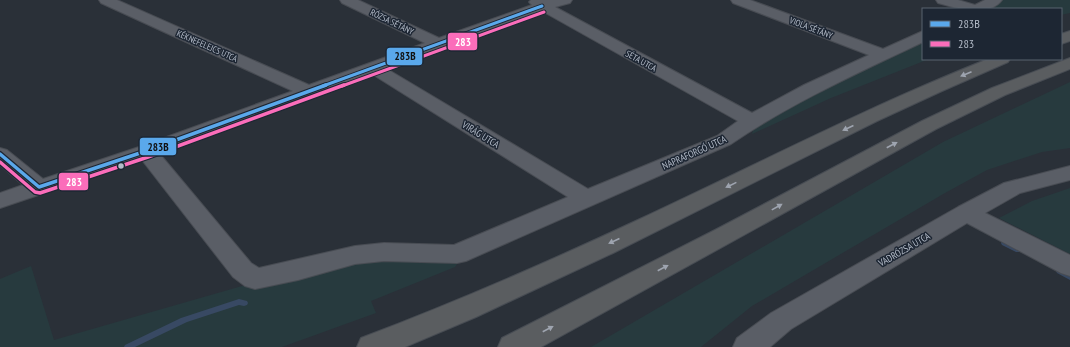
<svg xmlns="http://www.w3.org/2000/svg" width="1070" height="347" font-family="'PT Sans Narrow',sans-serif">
<rect width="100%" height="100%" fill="#2a3038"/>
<g fill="#273a3e">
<path d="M1003 0H1070V13L1061 15V9H985Z"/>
<path d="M923 41V59H929L831 98 752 134 755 124 823 91 842 77Z"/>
<path d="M1070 82V148L1042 152 987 170 945 193 752 306 701 347H591L943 142Z"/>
<path d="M1070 188V254L999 218 1032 201Z"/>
<path d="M385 255 460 260 455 267 371 301 376 313 282 347H0V279L31 266 54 340 298 270Z"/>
</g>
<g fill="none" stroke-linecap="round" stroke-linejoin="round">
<g fill="#384963" fill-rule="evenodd">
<path d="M1002 241H1006L1020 248 1021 250 1020 252H1016L1002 245 1001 243Z"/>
<path d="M1057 269C1061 268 1066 272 1070 274V280L1057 273 1056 271Z"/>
<path d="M239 299 247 301 248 303 247 305 244 306 239 305 187 322 135 347H124L125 345 181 318Z"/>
</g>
<g stroke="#484c53" stroke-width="2">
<g id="minor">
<path d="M99 0H117L309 85 425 43 342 3 340 0H358L439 38 532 5 529 2 531 0H572L570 3 555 7 752 113 804 85 869 55 733 3 731 0H750L883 49 923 31V42C858 73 791 103 731 144L466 261 457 263 384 261 355 264 298 280 255 289 245 286 233 277 142 160 0 208V193L23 185 0 165V148L7 150 43 179 139 147 293 91 101 3ZM542 11 738 121 717 136 588 189 387 69ZM372 74 568 197 454 245 384 243 355 246 259 268 251 263 159 153Z"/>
<path d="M936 0H958L975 5 985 0H1002C990 17 955 8 938 3Z"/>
<path d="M1070 166V180L1020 193 985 213 1070 255V276L1061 273 967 223 791 329 770 347H733L737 338 771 313 958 207 1004 183Z"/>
</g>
</g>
<g stroke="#474c53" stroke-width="2">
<g id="highway">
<path d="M1070 31V41L1061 44V34Z"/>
<path d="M1070 58V69L1005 95 936 129 541 347H498L502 338 715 230 922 121 992 88Z"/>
<path d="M988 59H1010L1008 62 942 91 877 121 613 253 476 317 405 347H357L361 338C456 302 548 262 640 219 756 165 869 106 988 59Z"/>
</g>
</g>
<use href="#minor" fill="#5a5e66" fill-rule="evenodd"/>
<use href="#highway" fill="#5a5d60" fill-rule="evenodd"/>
<g stroke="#1d2633" stroke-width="5">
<path id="bus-1-far1" d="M323 86 542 6"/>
</g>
<g stroke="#1d2633" stroke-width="6">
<path id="bus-1" d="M0 154 39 187 146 151 326 85"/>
</g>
<g stroke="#1d2633" stroke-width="5">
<path id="bus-2-far1" d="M342 86 544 12"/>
</g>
<g stroke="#1d2633" stroke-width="6">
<path id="bus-2" d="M0 162 35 192 40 193 148 157 344 85"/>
</g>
<use href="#bus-1-far1" stroke="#5aa8eb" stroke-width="3"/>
<use href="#bus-1" stroke="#5aa8eb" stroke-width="3.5"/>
<use href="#bus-2-far1" stroke="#fb6dba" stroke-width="3"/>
<use href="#bus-2" stroke="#fb6dba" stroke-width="3.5"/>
</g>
<defs><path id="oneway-solid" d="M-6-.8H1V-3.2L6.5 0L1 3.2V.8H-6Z"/></defs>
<g fill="#9ea4af">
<use href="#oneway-solid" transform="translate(966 74) rotate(157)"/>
<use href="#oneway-solid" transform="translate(848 128) rotate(155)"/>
<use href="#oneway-solid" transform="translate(892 145) rotate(-28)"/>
<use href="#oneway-solid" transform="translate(731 185) rotate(154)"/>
<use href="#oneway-solid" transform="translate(777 207) rotate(-29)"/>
<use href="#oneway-solid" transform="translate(614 241) rotate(155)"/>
<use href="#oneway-solid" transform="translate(663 268) rotate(-28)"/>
<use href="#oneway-solid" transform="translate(548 329) rotate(-28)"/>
</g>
<circle fill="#b4bcc9" stroke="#1d2633" stroke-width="1.5" cx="121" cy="166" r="3.5"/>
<g text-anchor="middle" stroke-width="3" stroke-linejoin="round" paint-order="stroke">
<g font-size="9" fill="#b4bcc9" stroke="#1d2633">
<text transform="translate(392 22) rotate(26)" y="3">RÓZSA SÉTÁNY</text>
<text transform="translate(811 28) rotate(21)" y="3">VIOLA SÉTÁNY</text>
<text transform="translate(207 46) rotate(24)" y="3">KÉKNEFELEJCS UTCA</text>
<text transform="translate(641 61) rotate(29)" y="3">SÉTA UTCA</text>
</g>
<g font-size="10" fill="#b4bcc9" stroke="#1d2633">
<text transform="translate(481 134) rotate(32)" y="4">VIRÁG UTCA</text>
<text transform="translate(694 152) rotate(-24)" y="4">NAPRAFORGÓ UTCA</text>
<text transform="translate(904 249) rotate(-30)" y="4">VADRÓZSA UTCA</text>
</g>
</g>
<g stroke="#1d2633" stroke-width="1.5">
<rect x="447" y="32" width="31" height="19" rx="4" fill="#fb6dba"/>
<rect x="386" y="47" width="37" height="19" rx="4" fill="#5aa8eb"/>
<rect x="139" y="137" width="38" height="19" rx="4" fill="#5aa8eb"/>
<rect x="58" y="172" width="31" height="19" rx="4" fill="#fb6dba"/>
</g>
<g font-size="11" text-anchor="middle" font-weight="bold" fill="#fff">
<text x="463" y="46">283</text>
<text x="74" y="186">283</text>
</g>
<g font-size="11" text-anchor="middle" font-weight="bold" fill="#111">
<text x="405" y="60">283B</text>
<text x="158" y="151">283B</text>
</g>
<rect x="922" y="8" width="140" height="52" fill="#1d2633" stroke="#59626f"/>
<rect x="930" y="21" width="20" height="6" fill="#5aa8eb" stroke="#59626f"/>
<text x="958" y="28" font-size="12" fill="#b4bcc9">283B</text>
<rect x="930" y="41" width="20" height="6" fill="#fb6dba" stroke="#59626f"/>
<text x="958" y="48" font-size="12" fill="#b4bcc9">283</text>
</svg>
